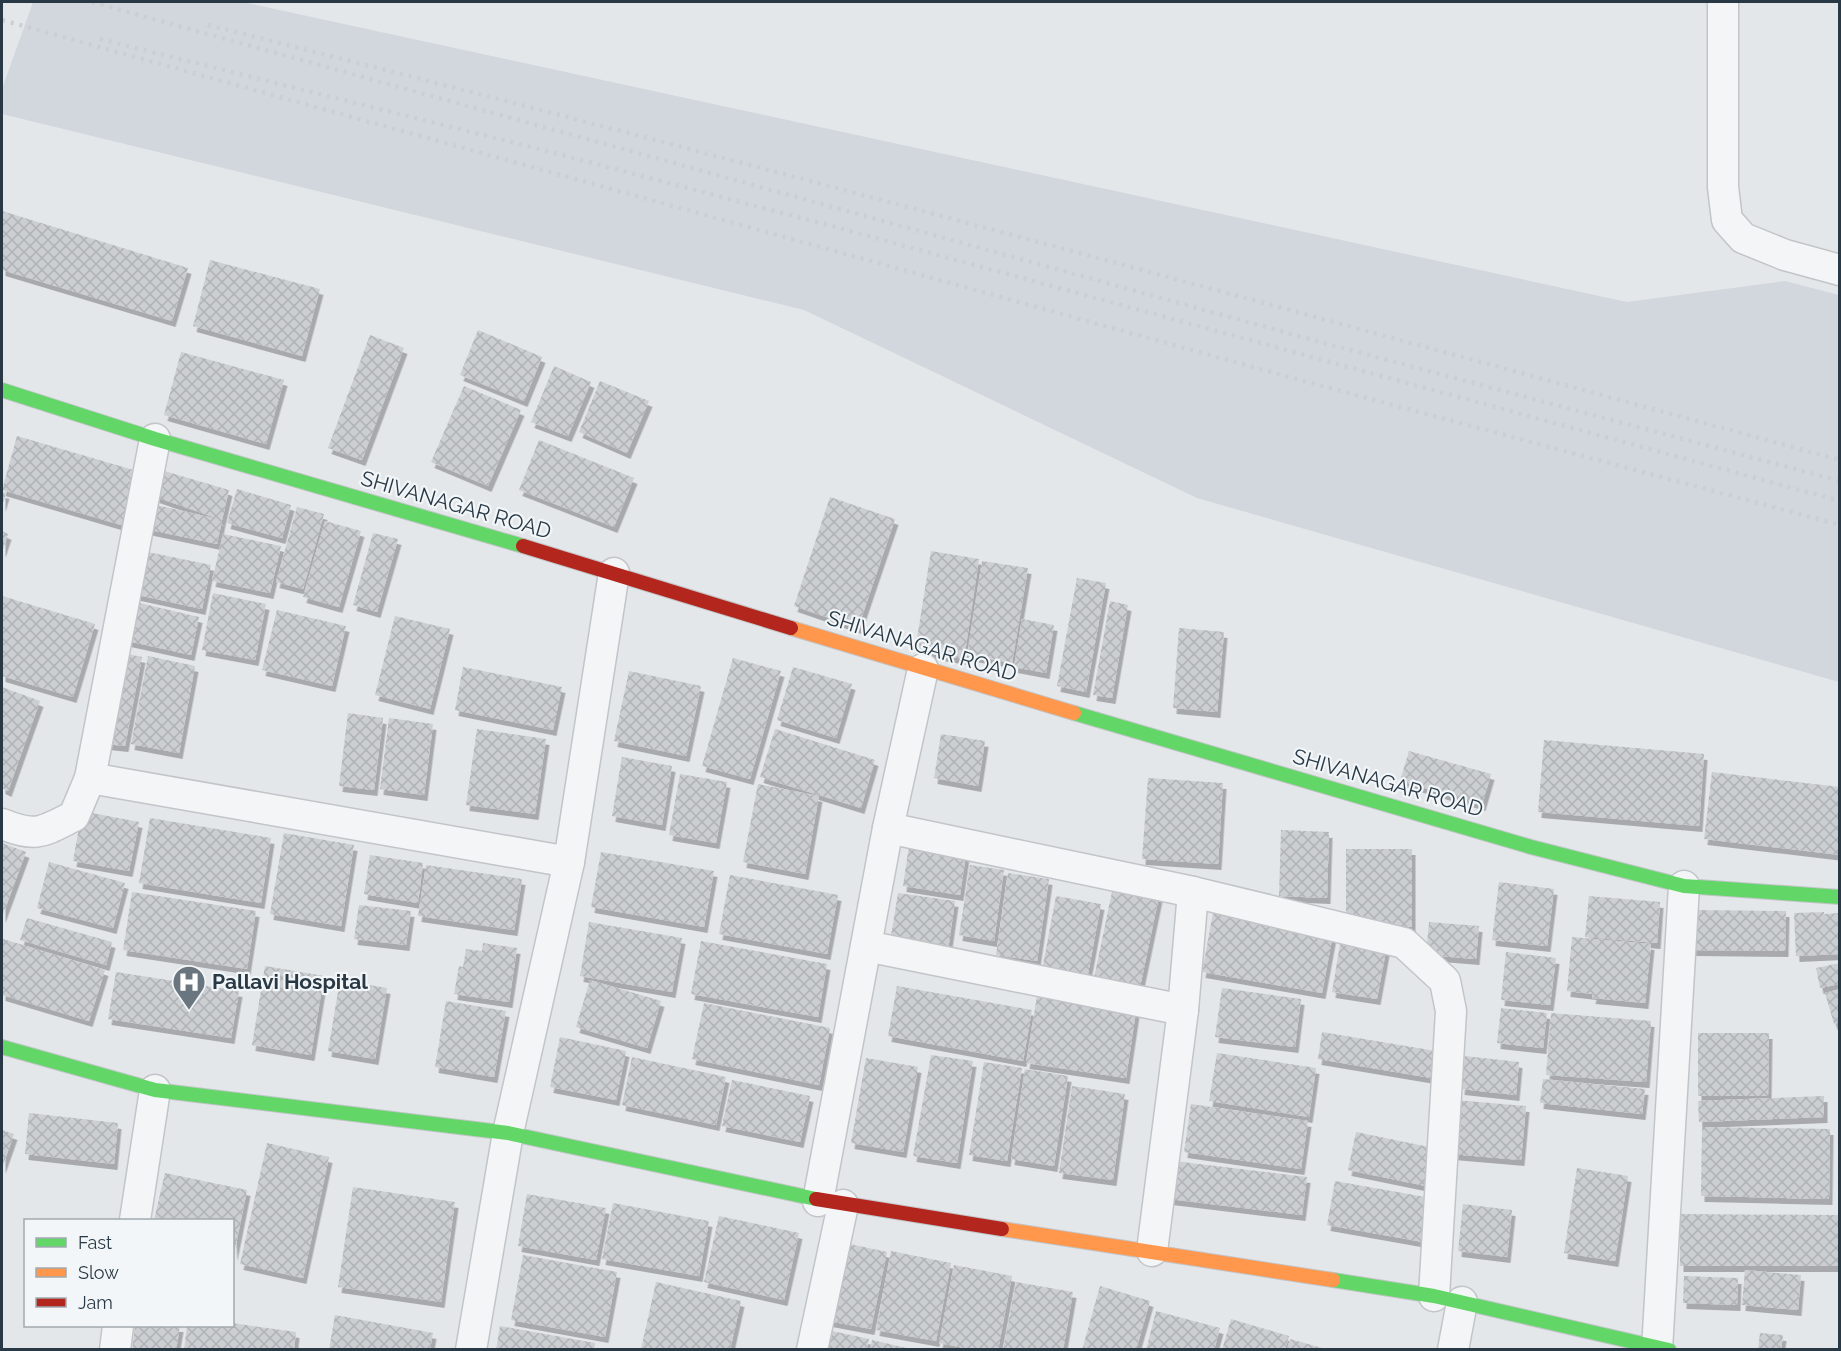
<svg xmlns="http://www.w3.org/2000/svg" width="1841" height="1351" font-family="Raleway,sans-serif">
<defs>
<pattern id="building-cross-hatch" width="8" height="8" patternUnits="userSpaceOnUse" patternTransform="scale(1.5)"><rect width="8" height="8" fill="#cccfd2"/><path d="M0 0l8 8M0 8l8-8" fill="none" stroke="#afb2b6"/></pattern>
<filter id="shadow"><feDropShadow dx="3.5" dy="6" stdDeviation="0" flood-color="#0004"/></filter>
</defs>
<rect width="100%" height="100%" fill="#e4e7ea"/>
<path fill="#d1d7dd" d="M33 2H243L1627 302 1785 281 1839 295V682L1197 498 804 310 2 114V89Z"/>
<g fill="url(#building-cross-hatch)" filter="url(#shadow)">
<path d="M2 211 188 268 172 321 2 270Z"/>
<path d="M210 260 320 289 302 356 193 326Z"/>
<path d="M478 330 542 357 524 401 460 375Z"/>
<path d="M370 335 404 348 362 460 328 448Z"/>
<path d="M181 352 284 380 266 444 164 415Z"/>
<path d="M554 366 591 382 568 436 531 422Z"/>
<path d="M600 381 649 401 627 453 579 432Z"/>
<path d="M464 386 521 410 488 486 431 462Z"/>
<path d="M17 436 137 471 121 525 2 490Z"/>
<path d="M539 440 634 478 614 527 519 490Z"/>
<path d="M161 470 229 490 222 520 153 496Z"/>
<path d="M237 489 291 505 282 538 227 523Z"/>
<path d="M2 492 6 493 2 506Z"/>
<path d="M830 497 895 519 858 628 794 606Z"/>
<path d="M152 504 222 520 217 544 146 529Z"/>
<path d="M297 507 324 514 303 589 276 582Z"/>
<path d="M325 521 361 531 339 607 303 597Z"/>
<path d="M2 531 8 534 2 552Z"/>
<path d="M373 533 398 539 377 612 353 605Z"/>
<path d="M223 534 281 546 270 593 212 581Z"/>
<path d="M143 551 211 565 202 609 133 594Z"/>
<path d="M931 551 979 559 964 659 915 651Z"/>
<path d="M982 561 1028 568 1012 663 967 655Z"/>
<path d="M1077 578 1106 583 1086 692 1057 686Z"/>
<path d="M213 593 266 604 255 660 202 650Z"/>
<path d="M2 596 95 624 73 697 2 676Z"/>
<path d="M131 601 199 617 191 655 123 640Z"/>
<path d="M1110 601 1128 605 1112 698 1093 695Z"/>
<path d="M277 610 346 626 332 686 262 670Z"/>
<path d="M395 616 450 629 430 709 375 695Z"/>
<path d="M1022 619 1054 625 1046 673 1014 667Z"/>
<path d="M1179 628 1224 632 1217 712 1173 708Z"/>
<path d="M123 653 142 657 125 746 106 744Z"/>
<path d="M148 656 195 666 179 753 131 744Z"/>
<path d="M733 658 781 671 750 779 702 766Z"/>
<path d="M463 667 562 687 553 730 455 710Z"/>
<path d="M793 667 852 684 836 738 777 720Z"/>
<path d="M629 671 701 686 686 756 614 741Z"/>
<path d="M2 687 40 701 8 791 2 788Z"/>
<path d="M348 713 383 718 374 790 339 786Z"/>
<path d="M389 718 433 724 424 795 380 789Z"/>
<path d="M477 729 546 739 535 814 466 805Z"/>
<path d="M775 729 875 760 861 808 760 777Z"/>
<path d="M941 734 985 741 978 786 934 778Z"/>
<path d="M1544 740 1704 754 1699 826 1538 812Z"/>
<path d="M1409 751 1491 774 1482 805 1400 781Z"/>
<path d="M622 757 672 766 662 825 612 816Z"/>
<path d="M1712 772 1840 787V855L1704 839Z"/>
<path d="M680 774 727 782 716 843 669 835Z"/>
<path d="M1148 778 1223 783 1218 864 1142 859Z"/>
<path d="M758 784 819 796 805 874 743 862Z"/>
<path d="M82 811 139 822 129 871 73 861Z"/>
<path d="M150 818 271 838 261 903 139 883Z"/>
<path d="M1281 830 1329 832 1327 898 1279 896Z"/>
<path d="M284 833 354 845 341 926 270 914Z"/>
<path d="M2 843 26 852 2 917Z"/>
<path d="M909 845 966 854 960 895 903 886Z"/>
<rect x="1346" y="849" width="66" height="78"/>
<path d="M601 852 714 871 704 927 591 907Z"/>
<path d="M370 855 423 863 418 903 364 894Z"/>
<path d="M49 862 125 883 113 928 37 908Z"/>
<path d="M426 865 522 879 514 930 418 916Z"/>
<path d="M970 865 1004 870 994 941 959 935Z"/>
<path d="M1008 873 1049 879 1037 961 996 955Z"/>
<path d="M730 875 838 895 827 954 719 934Z"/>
<path d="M1499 882 1554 889 1547 946 1492 940Z"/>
<path d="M1113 887 1159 896 1140 987 1094 978Z"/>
<path d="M132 892 256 911 247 969 123 950Z"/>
<path d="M898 893 955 901 948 950 890 942Z"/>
<path d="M1056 896 1101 904 1087 979 1042 970Z"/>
<path d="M1589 896 1660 902 1657 943 1585 937Z"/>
<path d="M359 905 411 911 406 945 354 939Z"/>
<path d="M1692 910 1786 911 1785 951 1692 950Z"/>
<path d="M1824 912V914L1840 913V954L1796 956 1794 913Z"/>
<path d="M1213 913 1333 934 1322 993 1202 972Z"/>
<path d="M27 918 112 942 106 965 20 940Z"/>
<path d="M589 922 682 938 672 992 580 976Z"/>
<path d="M1429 922 1479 926 1476 959 1426 955Z"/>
<path d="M1572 937 1651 944 1645 1003 1592 998 1593 994 1567 991Z"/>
<path d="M1341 938 1387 945 1377 999 1332 992Z"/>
<path d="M3 939 105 970 89 1021 2 995Z"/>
<path d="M701 941 827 964 818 1017 691 994Z"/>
<path d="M483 943 517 948 509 1002 454 994 459 966 463 967 466 949 482 951Z"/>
<path d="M1506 952 1556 958 1550 1005 1501 1000Z"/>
<path d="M1840 963V984L1820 988 1816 968Z"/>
<path d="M265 966 324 976 311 1055 252 1045Z"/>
<path d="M116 972 239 991 231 1038 108 1019Z"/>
<path d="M340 980 387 988 375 1059 328 1051Z"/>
<path d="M590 980 661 1001 647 1048 576 1027Z"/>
<path d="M897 986 1032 1010 1023 1061 888 1036Z"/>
<path d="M1222 988 1301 999 1295 1047 1215 1037Z"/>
<path d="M1840 989V1022L1834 1024 1825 993Z"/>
<path d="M1037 996 1136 1011 1126 1078 1026 1063Z"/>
<path d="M446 1001 506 1011 494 1077 435 1067Z"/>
<path d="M704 1003 830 1028 819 1085 692 1059Z"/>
<path d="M1501 1008 1547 1013 1543 1048 1497 1043Z"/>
<path d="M1551 1013 1651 1021 1646 1082 1546 1075Z"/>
<path d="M1322 1032 1442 1052 1437 1079 1318 1059Z"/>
<path d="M1698 1033H1769L1768 1096H1698Z"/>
<path d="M560 1037 626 1051 616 1100 550 1087Z"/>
<path d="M1217 1053 1316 1068 1309 1117 1209 1101Z"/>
<path d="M931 1055 973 1061 957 1163 913 1156Z"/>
<path d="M1465 1056 1519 1062 1516 1095 1461 1089Z"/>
<path d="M632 1057 726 1077 716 1125 622 1105Z"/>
<path d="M866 1058 918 1067 903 1152 851 1143Z"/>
<path d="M984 1062 1022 1068 1007 1161 969 1155Z"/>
<path d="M1025 1069 1068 1076 1054 1166 1011 1159Z"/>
<path d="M1543 1079 1645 1089 1642 1114 1540 1103Z"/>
<path d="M732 1080 810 1096 800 1142 722 1126Z"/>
<path d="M1072 1086 1125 1094 1113 1180 1059 1173Z"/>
<path d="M1824 1096V1117L1699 1122 1698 1101Z"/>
<path d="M1455 1100 1526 1106 1521 1160 1451 1154Z"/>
<path d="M1191 1104 1308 1121 1301 1169 1184 1152Z"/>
<path d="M29 1113 118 1123 114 1164 25 1154Z"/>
<path d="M1702 1127 1830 1129 1829 1199 1701 1196Z"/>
<path d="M2 1130 14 1134 2 1168Z"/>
<path d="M1356 1132 1434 1148 1426 1186 1348 1170Z"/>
<path d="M267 1143 329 1157 303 1278 240 1264Z"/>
<path d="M1174 1161 1307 1177 1302 1215 1169 1199Z"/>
<path d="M1577 1168 1628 1176 1615 1261 1564 1253Z"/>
<path d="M165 1173 247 1190 234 1255 232 1220H154Z"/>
<path d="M1335 1181 1431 1198 1423 1242 1327 1225Z"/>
<path d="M353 1187 455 1202 441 1302 338 1287Z"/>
<path d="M527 1194 606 1208 596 1260 518 1246Z"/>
<path d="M613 1203 709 1221 699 1276 602 1259Z"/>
<path d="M1463 1204 1512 1210 1507 1257 1458 1251Z"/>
<path d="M1680 1214 1840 1215V1266H1680Z"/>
<path d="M719 1216 799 1233 784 1300 704 1282Z"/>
<path d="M845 1243 887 1252 871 1329 829 1321Z"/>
<path d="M891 1251 951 1263 936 1341 876 1330Z"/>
<path d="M523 1255 617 1272 605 1337 511 1320Z"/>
<path d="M954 1265 1012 1276 998 1350H975L939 1343Z"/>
<path d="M1745 1270 1801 1275 1798 1310 1742 1305Z"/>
<path d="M1684 1276 1738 1278 1737 1305 1683 1303Z"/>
<path d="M656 1282 741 1301 730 1350 641 1349Z"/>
<path d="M1016 1282 1073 1292 1063 1350H1003Z"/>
<path d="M1100 1286 1150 1301 1136 1350H1082Z"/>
<path d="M1156 1311 1220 1328 1214 1350H1146Z"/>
<path d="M335 1315 433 1333 430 1350H329Z"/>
<path d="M1231 1319 1289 1336 1285 1350H1222Z"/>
<path d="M232 1323 296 1332 294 1350H184L187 1326H232Z"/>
<path d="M135 1326H180L176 1350H132Z"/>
<path d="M500 1326 595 1343 594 1350H496Z"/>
<path d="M823 1329 869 1339 867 1350H819Z"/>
<path d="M1760 1333 1783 1335 1781 1350H1758Z"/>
<path d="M1290 1339 1326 1349V1350H1287Z"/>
<path d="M872 1340 911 1349V1350H870Z"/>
</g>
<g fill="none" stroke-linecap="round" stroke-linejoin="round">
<g stroke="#c2c5c8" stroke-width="33">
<g id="street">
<path d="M1723 2V187L1727 220 1743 238 1785 255 1840 270"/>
<path d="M90 778 569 862"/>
<path d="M2 824C37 838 42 832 74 816L90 778 155 439"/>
<path d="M888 828 1193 892 1404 943 1445 981 1451 1011 1434 1296"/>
<path d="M866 946 1183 1010"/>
<path d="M818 1201 888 828 923 669"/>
<path d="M135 1220 155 1090"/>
<path d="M1152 1251 1183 1010 1193 892"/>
<path d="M115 1350 118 1326"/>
<path d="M471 1350 508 1133 569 862 614 573"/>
<path d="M812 1350 843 1205"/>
<path d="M1453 1350 1462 1302"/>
<path d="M1657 1350 1684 886"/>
</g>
</g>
<g stroke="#c2c5c8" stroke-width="16">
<g id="fast">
<path d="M2 390 155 439 523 546"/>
<path d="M1074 713 1531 847 1684 886 1840 897"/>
<path d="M2 1047 155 1090 508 1133 816 1199"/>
<path d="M1333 1280 1434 1296 1669 1350"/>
</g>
</g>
<g stroke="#c2c5c8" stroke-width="16">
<g id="slow">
<path d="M791 628 1074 713"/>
<path d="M1002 1229 1333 1280"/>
</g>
</g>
<g stroke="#c2c5c8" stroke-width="16">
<g id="jam">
<path d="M523 546 791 628"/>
<path d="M816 1199 1002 1229"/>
</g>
</g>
<use href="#street" stroke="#f3f5f6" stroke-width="30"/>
<use href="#fast" stroke="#63d668" stroke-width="14"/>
<use href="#slow" stroke="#ff974d" stroke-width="14"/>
<use href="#jam" stroke="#b3261e" stroke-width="14"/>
<g stroke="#cccfd1" stroke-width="4.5" stroke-dasharray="3 6" stroke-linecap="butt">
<path d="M92 2 1320 342 1840 481"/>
<path d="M2 20 1307 382 1840 525"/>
<path d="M208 25C754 162 1296 312 1840 460"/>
<path d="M100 39 547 151 824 224 1840 501"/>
</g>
</g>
<defs>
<g id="hospital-pin" transform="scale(1.725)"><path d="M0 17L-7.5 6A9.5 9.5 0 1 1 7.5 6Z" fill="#6a767f" stroke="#f2f6f8"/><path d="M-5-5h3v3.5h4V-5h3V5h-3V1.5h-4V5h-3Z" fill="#fff"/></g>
</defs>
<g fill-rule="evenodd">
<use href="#hospital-pin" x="189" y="982"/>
</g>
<g text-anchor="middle" stroke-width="4.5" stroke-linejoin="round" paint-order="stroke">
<g font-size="21" fill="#283945" stroke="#f2f6f8">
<text transform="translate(456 505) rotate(16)" y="7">SHIVANAGAR ROAD</text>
<text transform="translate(922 646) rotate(17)" y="7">SHIVANAGAR ROAD</text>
<text transform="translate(1388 783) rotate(16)" y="7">SHIVANAGAR ROAD</text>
</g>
<g font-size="21" font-weight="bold" fill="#283945" stroke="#f2f6f8" text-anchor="start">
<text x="212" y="989">Pallavi Hospital</text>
</g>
</g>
<rect width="1841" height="1351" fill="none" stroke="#283945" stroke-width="6"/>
<rect x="24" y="1219" width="210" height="108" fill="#f2f6f8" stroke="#a1aab0" stroke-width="1.5"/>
<rect x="36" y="1238" width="30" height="9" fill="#63d668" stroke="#a1aab0" stroke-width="1.5"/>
<text x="78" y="1249" font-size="18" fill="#283945">Fast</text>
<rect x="36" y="1268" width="30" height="9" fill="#ff974d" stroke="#a1aab0" stroke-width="1.5"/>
<text x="78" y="1279" font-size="18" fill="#283945">Slow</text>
<rect x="36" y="1298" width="30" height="9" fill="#b3261e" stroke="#a1aab0" stroke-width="1.5"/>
<text x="78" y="1309" font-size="18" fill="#283945">Jam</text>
</svg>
